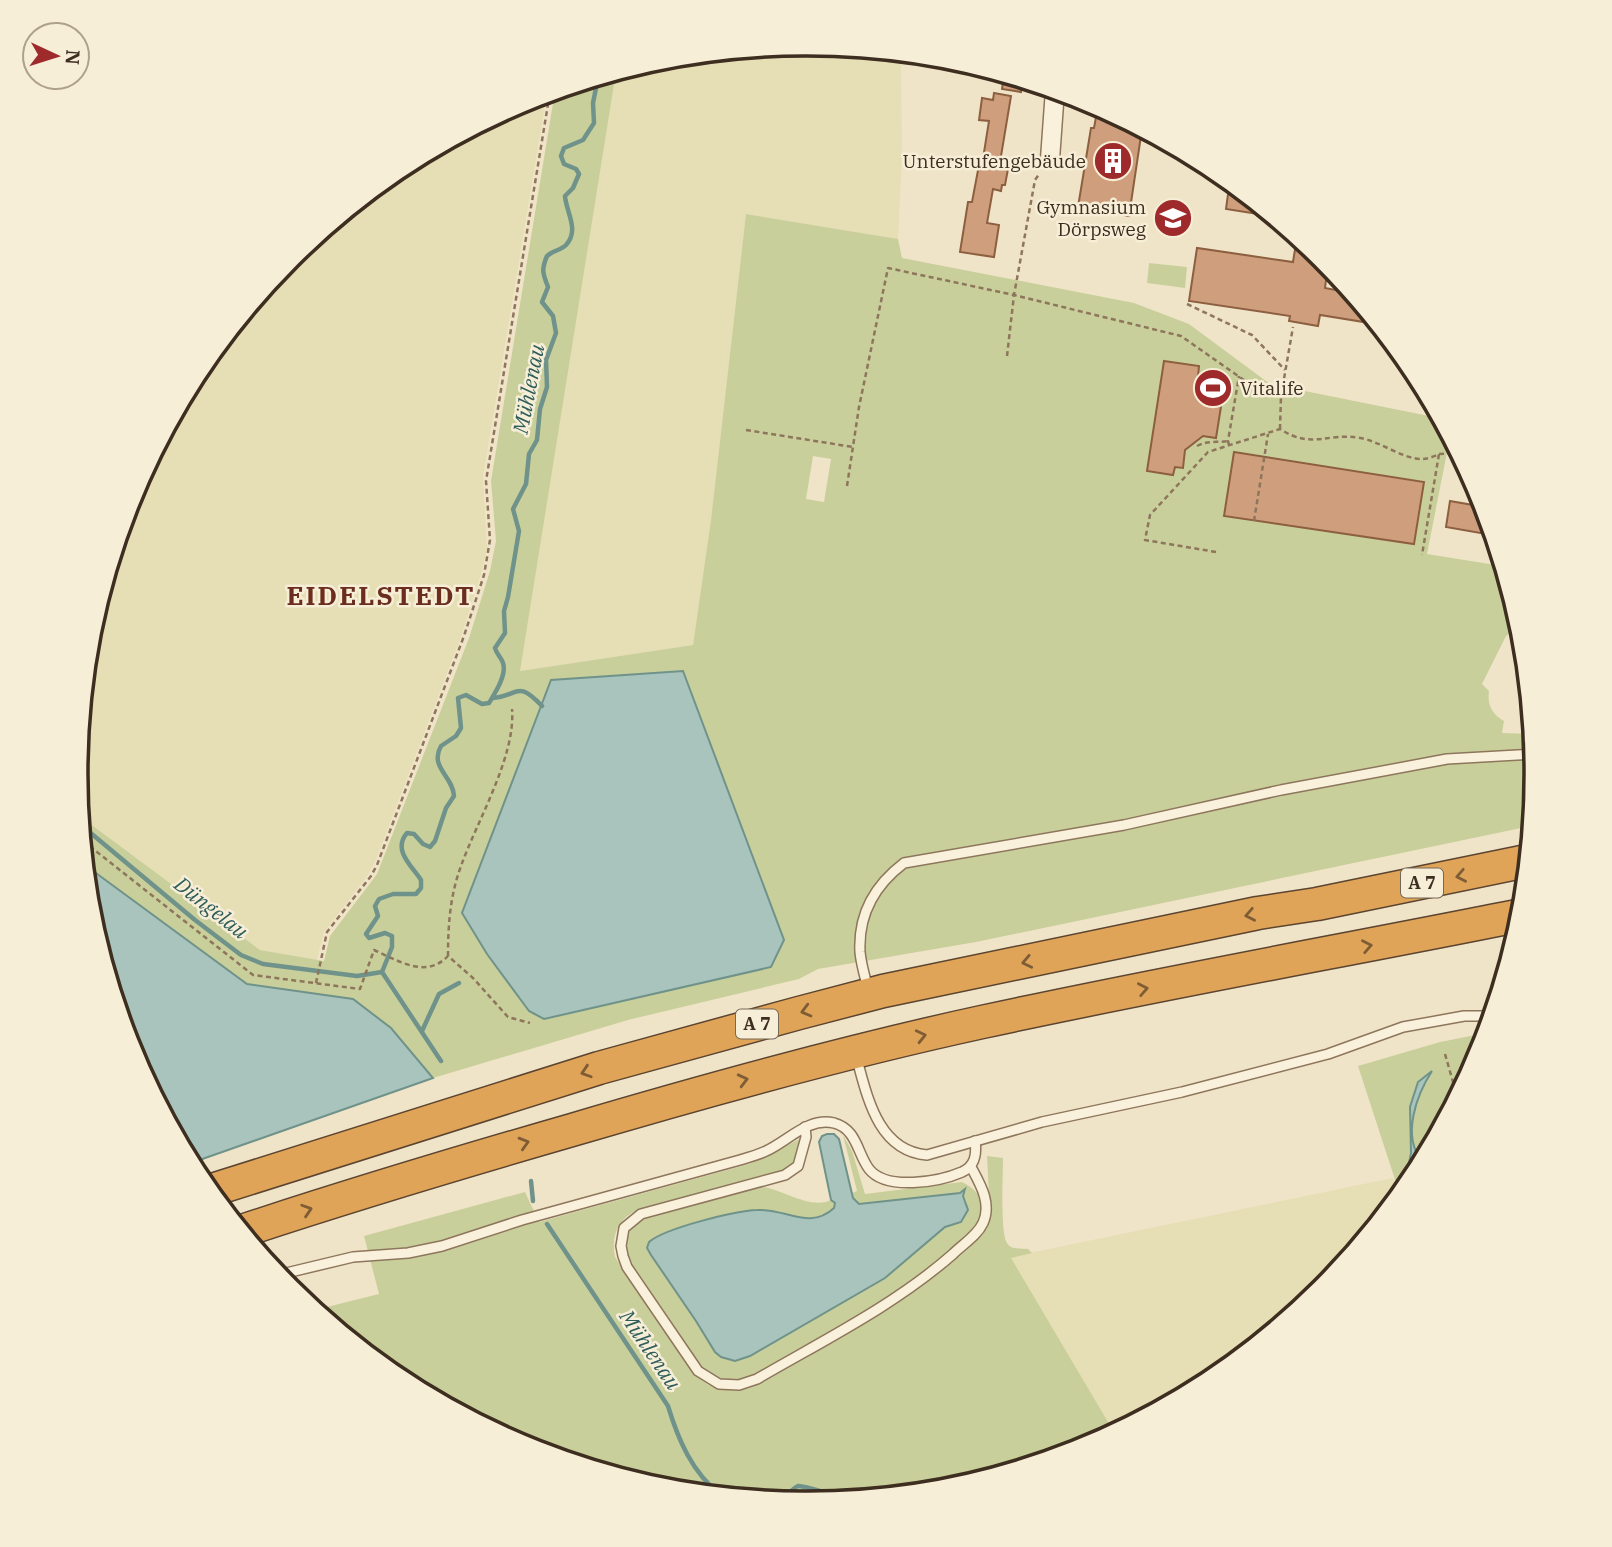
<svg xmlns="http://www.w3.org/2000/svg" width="1612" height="1547" font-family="'IBM Plex Serif',serif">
<rect width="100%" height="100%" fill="#f0e4c8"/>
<g fill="#e6deb5">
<path d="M806 44 901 53 902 155 898 239 746 214 711 520 693 645 519 671 616 72 664 58Z"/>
<path d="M547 93 483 477 487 549 481 574 461 637 375 862 366 878 324 932 317 960 260 950 81 817 76 773 90 631 132 494 199 368 290 257 401 167 527 99Z"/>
<path d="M1393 1178 1400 1195 1322 1290 1211 1380 1114 1432 1010 1257Z"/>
</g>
<g fill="#c9cf9b" fill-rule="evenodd">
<path d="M616 72 520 671 693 645 711 520 746 214 898 239 902 258 1134 303 1189 324 1270 384 1439 418 1450 437 1427 554 1502 566 1522 637 1518 629 1506 636 1482 684 1489 691C1487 705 1492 714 1504 721L1502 733 1532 734 1536 774 1531 826 976 942 818 969 799 979 628 1020 433 1078 391 1028 353 999 247 984 85 865 81 817 260 950 324 961 330 936 377 874 469 638 490 571 496 541 491 481 555 91ZM813 456 831 459 824 502 806 499ZM552 680 528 1011 487 954 462 913Z"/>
<path d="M1149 263 1187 267 1185 288 1147 283Z"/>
<path d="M1486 1033 1480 1053 1422 1161C1401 1136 1416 1097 1430 1073 1405 1090 1411 1122 1411 1149 1411 1161 1406 1170 1411 1181L1400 1195 1358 1066 1440 1042Z"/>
<path d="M843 1135 852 1151 865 1194 962 1182C975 1188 987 1200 980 1217 972 1237 914 1281 894 1294L751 1377C730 1383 718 1380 701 1367L630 1264C622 1244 625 1231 642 1218L763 1187C784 1190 811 1210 831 1200L835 1203 834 1207C809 1231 786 1208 757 1210 740 1211 664 1228 653 1239 650 1241 649 1245 647 1248L651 1255 696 1321 715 1352 728 1360 750 1356 885 1278 945 1227 961 1222 966 1201 963 1196 966 1190 961 1193C939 1192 868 1208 855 1202L852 1193 857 1191Z"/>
<path d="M802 1138 796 1161 783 1170 637 1210C617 1220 611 1236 615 1257L694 1374C711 1390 728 1393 750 1388L899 1302 918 1289 981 1236 987 1227 990 1215 987 1156 1003 1158C1003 1174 1000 1231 1007 1243 1011 1250 1020 1248 1028 1249L1032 1253 1011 1258 1114 1432 1085 1448 948 1489 806 1503 663 1489 526 1448 400 1380 315 1310 379 1294 364 1236 525 1192 539 1222 749 1164Z"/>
</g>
<g fill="#a9c4bc" stroke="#6f938a" stroke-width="2">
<path d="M683 671 784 940 771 967 544 1019 529 1011 487 954 462 913 551 680Z"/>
<path d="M85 865 247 984 353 999 391 1028 433 1078 191 1163 132 1052 90 915Z"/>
<path d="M1432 1071C1417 1094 1401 1136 1422 1161L1411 1181 1407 1173 1411 1153 1410 1107 1418 1082Z"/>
<path d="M827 1134H834L839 1139 853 1198 859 1204 960 1193 965 1189 963 1196 968 1210 961 1222 945 1227 885 1278 750 1356 735 1361 721 1357 715 1352 696 1321 651 1255 647 1248 649 1242C665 1228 735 1211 757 1210 786 1208 809 1231 834 1208L835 1203 831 1200 819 1142 822 1136Z"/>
</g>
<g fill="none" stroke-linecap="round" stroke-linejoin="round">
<g stroke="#6f938a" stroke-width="4.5">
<path d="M493 698C519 696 516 679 542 706"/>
<path d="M81 825 195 920 241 955 263 964 357 976 382 972"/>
<path d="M422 1031 439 994 459 983"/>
<path d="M441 1061 382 972 392 947V936L385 933 369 938 366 934 378 916 375 906 379 899 393 894H416L421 888V880C412 866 392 850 407 833L414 834 423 844 430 847 435 841 446 808 454 796C453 776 429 767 441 746L456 736 461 728 458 698 466 695 482 704 489 703C495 693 507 675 503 663 501 657 497 655 495 648L505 633 504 611 508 597 519 531 513 509 526 484 529 454 537 440 540 409 547 387 546 360 556 333 553 316 542 302 548 287C543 274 541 270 547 256 552 251 561 250 566 245 580 230 566 212 565 196L573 188 579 174 576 169 564 164 561 156 564 148 583 140 594 123 593 103 598 78"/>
<path d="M531 1181 533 1201"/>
<path d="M547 1224 668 1406C678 1439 692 1473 721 1495"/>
<path d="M780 1501C787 1497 791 1489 798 1486 803 1485 840 1497 847 1499"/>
</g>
</g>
<g fill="#cf9f7d" stroke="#8d5f41" stroke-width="2">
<path d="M1004 75 1023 80 1021 92 1002 89Z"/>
<path d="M994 93 1011 96 999 168 1008 169 1005 185H1002L1001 191 993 189 987 223 999 225 994 257 960 252 968 202H972L979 165H982L989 121 979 120 982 98 993 100Z"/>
<path d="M1098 106 1142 129 1129 216 1078 207 1091 128H1094Z"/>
<path d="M1229 187 1238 189 1271 216 1226 209Z"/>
<path d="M1297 237 1328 265 1325 288 1351 293 1376 324 1320 315 1318 326 1289 321 1290 316 1189 301 1197 248 1293 262Z"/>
<path d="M1164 361 1199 366 1198 377 1225 381 1216 438 1203 436 1185 450 1183 468 1175 467 1173 475 1147 471Z"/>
<path d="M1234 452 1424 482 1414 544 1224 516Z"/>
<path d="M1450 501 1484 507 1492 535 1446 527Z"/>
</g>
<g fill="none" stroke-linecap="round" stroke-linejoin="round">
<g stroke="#8d765c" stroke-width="12">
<g id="service">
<path d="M868 989C865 977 861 964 860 952 858 913 875 885 904 863L1124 825 1281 790 1447 759 1534 754"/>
<path d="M856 1056C867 1095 877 1151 927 1155L1042 1122 1182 1092 1328 1054 1403 1027 1464 1016H1491"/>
<path d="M805 1127 806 1137 798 1166 785 1175 641 1214 624 1228 621 1246 623 1256 627 1267 698 1371 719 1384 739 1385 757 1379C824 1340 895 1305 953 1254 963 1244 977 1236 983 1223 992 1203 980 1184 971 1167"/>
<path d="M278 1275 353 1257 408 1253 442 1246 522 1220 740 1160C749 1157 758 1155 766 1151 788 1141 808 1117 834 1123 857 1129 857 1153 869 1169 886 1191 939 1182 962 1172 975 1166 977 1155 975 1141"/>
</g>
</g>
<g stroke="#8d765c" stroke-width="21">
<path id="minor" d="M1050 159 1055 90"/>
</g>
<g stroke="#5b4430" stroke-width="35">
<g id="motorway">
<path d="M209 1191 599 1068 799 1013 883 991 1258 913 1317 904 1527 861"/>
<path d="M242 1231C351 1195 461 1162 572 1130 707 1090 844 1052 982 1022 1161 983 1342 951 1522 915"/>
</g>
</g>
<g stroke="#8d765c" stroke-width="2.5" stroke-dasharray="5 3.5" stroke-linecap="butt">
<path d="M1187 304 1252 335 1285 370"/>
<path d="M1007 356 1014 295 1035 180 1040 173"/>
<path d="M1280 429 1281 396 1293 327"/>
<path d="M746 430 853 447"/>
<path d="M1229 445 1228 441 1239 376"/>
<path d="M1197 446C1208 440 1216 443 1228 441"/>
<path d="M1439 454 1458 453"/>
<path d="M847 486 859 407 888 268 1014 295 1181 336 1261 392 1281 396"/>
<path d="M1254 521 1268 434"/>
<path d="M1216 552 1145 540 1150 515 1208 452 1280 429C1313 450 1326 432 1360 438 1380 441 1404 460 1423 459 1428 459 1435 456 1439 454L1422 555"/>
<path d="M83 841 253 975 360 989 374 950C399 961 426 979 448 956L473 978 508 1017 530 1023"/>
<path d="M448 956C448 925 450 896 461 866 477 821 516 756 512 709"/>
<path d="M316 983 327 932 371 876 377 865 464 636 484 575 490 540 486 481 550 92"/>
<path d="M1445 1054 1457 1096"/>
</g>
<use href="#service" stroke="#faf1dc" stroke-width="9"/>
<use href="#minor" stroke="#faf1dc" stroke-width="18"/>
<use href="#motorway" stroke="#e0a458" stroke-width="32"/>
</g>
<defs><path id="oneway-chevron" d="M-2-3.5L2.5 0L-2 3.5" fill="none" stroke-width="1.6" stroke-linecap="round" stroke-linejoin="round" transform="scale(1.75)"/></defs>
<g stroke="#7e5d36">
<use href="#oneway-chevron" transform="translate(1461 876) rotate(169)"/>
<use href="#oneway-chevron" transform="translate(1250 915) rotate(169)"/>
<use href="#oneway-chevron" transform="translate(1367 946) rotate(-11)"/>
<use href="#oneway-chevron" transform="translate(1027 962) rotate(168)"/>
<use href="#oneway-chevron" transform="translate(1143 989) rotate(-11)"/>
<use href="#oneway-chevron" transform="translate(806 1011) rotate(165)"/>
<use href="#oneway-chevron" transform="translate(921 1036) rotate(-13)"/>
<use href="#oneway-chevron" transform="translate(586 1072) rotate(162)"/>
<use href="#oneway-chevron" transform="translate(743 1080) rotate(-14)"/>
<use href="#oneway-chevron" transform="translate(524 1143) rotate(-16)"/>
<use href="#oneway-chevron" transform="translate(307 1210) rotate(-18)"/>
</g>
<defs>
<g id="building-disc" transform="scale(2.0125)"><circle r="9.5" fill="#9e2a2b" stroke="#f7eed8"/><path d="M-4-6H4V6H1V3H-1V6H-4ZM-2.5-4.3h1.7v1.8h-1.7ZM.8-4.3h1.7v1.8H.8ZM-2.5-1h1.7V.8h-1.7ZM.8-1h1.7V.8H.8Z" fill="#fff"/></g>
<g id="school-disc" transform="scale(2.0125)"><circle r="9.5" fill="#9e2a2b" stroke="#f7eed8"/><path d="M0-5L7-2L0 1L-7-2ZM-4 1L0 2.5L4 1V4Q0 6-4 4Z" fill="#fff"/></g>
<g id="stadium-disc" transform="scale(2.0125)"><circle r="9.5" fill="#9e2a2b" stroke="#f7eed8"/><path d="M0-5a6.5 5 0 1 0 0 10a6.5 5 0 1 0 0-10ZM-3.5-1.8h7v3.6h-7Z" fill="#fff"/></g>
</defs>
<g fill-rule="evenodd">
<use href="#building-disc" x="1113" y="161"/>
<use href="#school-disc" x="1173" y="218"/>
<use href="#stadium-disc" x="1213" y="388"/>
</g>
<g text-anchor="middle" stroke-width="5" stroke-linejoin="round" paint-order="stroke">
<g fill="#f7eed8" stroke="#756857" stroke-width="2">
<rect x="1401" y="868.5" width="42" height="29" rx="5"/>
<rect x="736" y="1009.5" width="42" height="29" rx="5"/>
</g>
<g font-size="18" font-weight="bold" fill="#3d2e20">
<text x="1422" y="889">A 7</text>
<text x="757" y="1030">A 7</text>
</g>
<g font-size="19" fill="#3d2e20" stroke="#f7eed8" text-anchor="end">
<text x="1086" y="168">Unterstufengebäude</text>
<text x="1146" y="214">Gymnasium<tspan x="1146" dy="22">Dörpsweg</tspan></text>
<text x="1240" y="395" text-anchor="start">Vitalife</text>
</g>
<g font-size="21" font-style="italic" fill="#2f5d5a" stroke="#f7eed8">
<text transform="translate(529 389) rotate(-79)" y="7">Mühlenau</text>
<text transform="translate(211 908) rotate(38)" y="7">Düngelau</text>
<text transform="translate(650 1350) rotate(56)" y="7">Mühlenau</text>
</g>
<g font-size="26" font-weight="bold" letter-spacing="2" fill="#6b2e1e" stroke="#f7eed8">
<text x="381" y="605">EIDELSTEDT</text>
</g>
</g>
<path d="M0 0H1612V1547H0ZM805 56H807A717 717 0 0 1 1524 773V774A717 717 0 0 1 807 1491H805A717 717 0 0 1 88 774V773A717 717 0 0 1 805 56Z" fill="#f7eed8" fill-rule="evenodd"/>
<path fill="none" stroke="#3d2e20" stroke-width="3.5" d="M805 56H807A717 717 0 0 1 1524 773V774A717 717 0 0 1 807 1491H805A717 717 0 0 1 88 774V773A717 717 0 0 1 805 56Z"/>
<g transform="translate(56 56) rotate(94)"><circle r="33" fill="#f7eed8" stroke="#ada18e" stroke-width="2"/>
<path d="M0-5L12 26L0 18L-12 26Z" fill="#9e2a2b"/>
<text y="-10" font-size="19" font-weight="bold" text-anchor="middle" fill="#3d2e20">N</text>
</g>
</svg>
